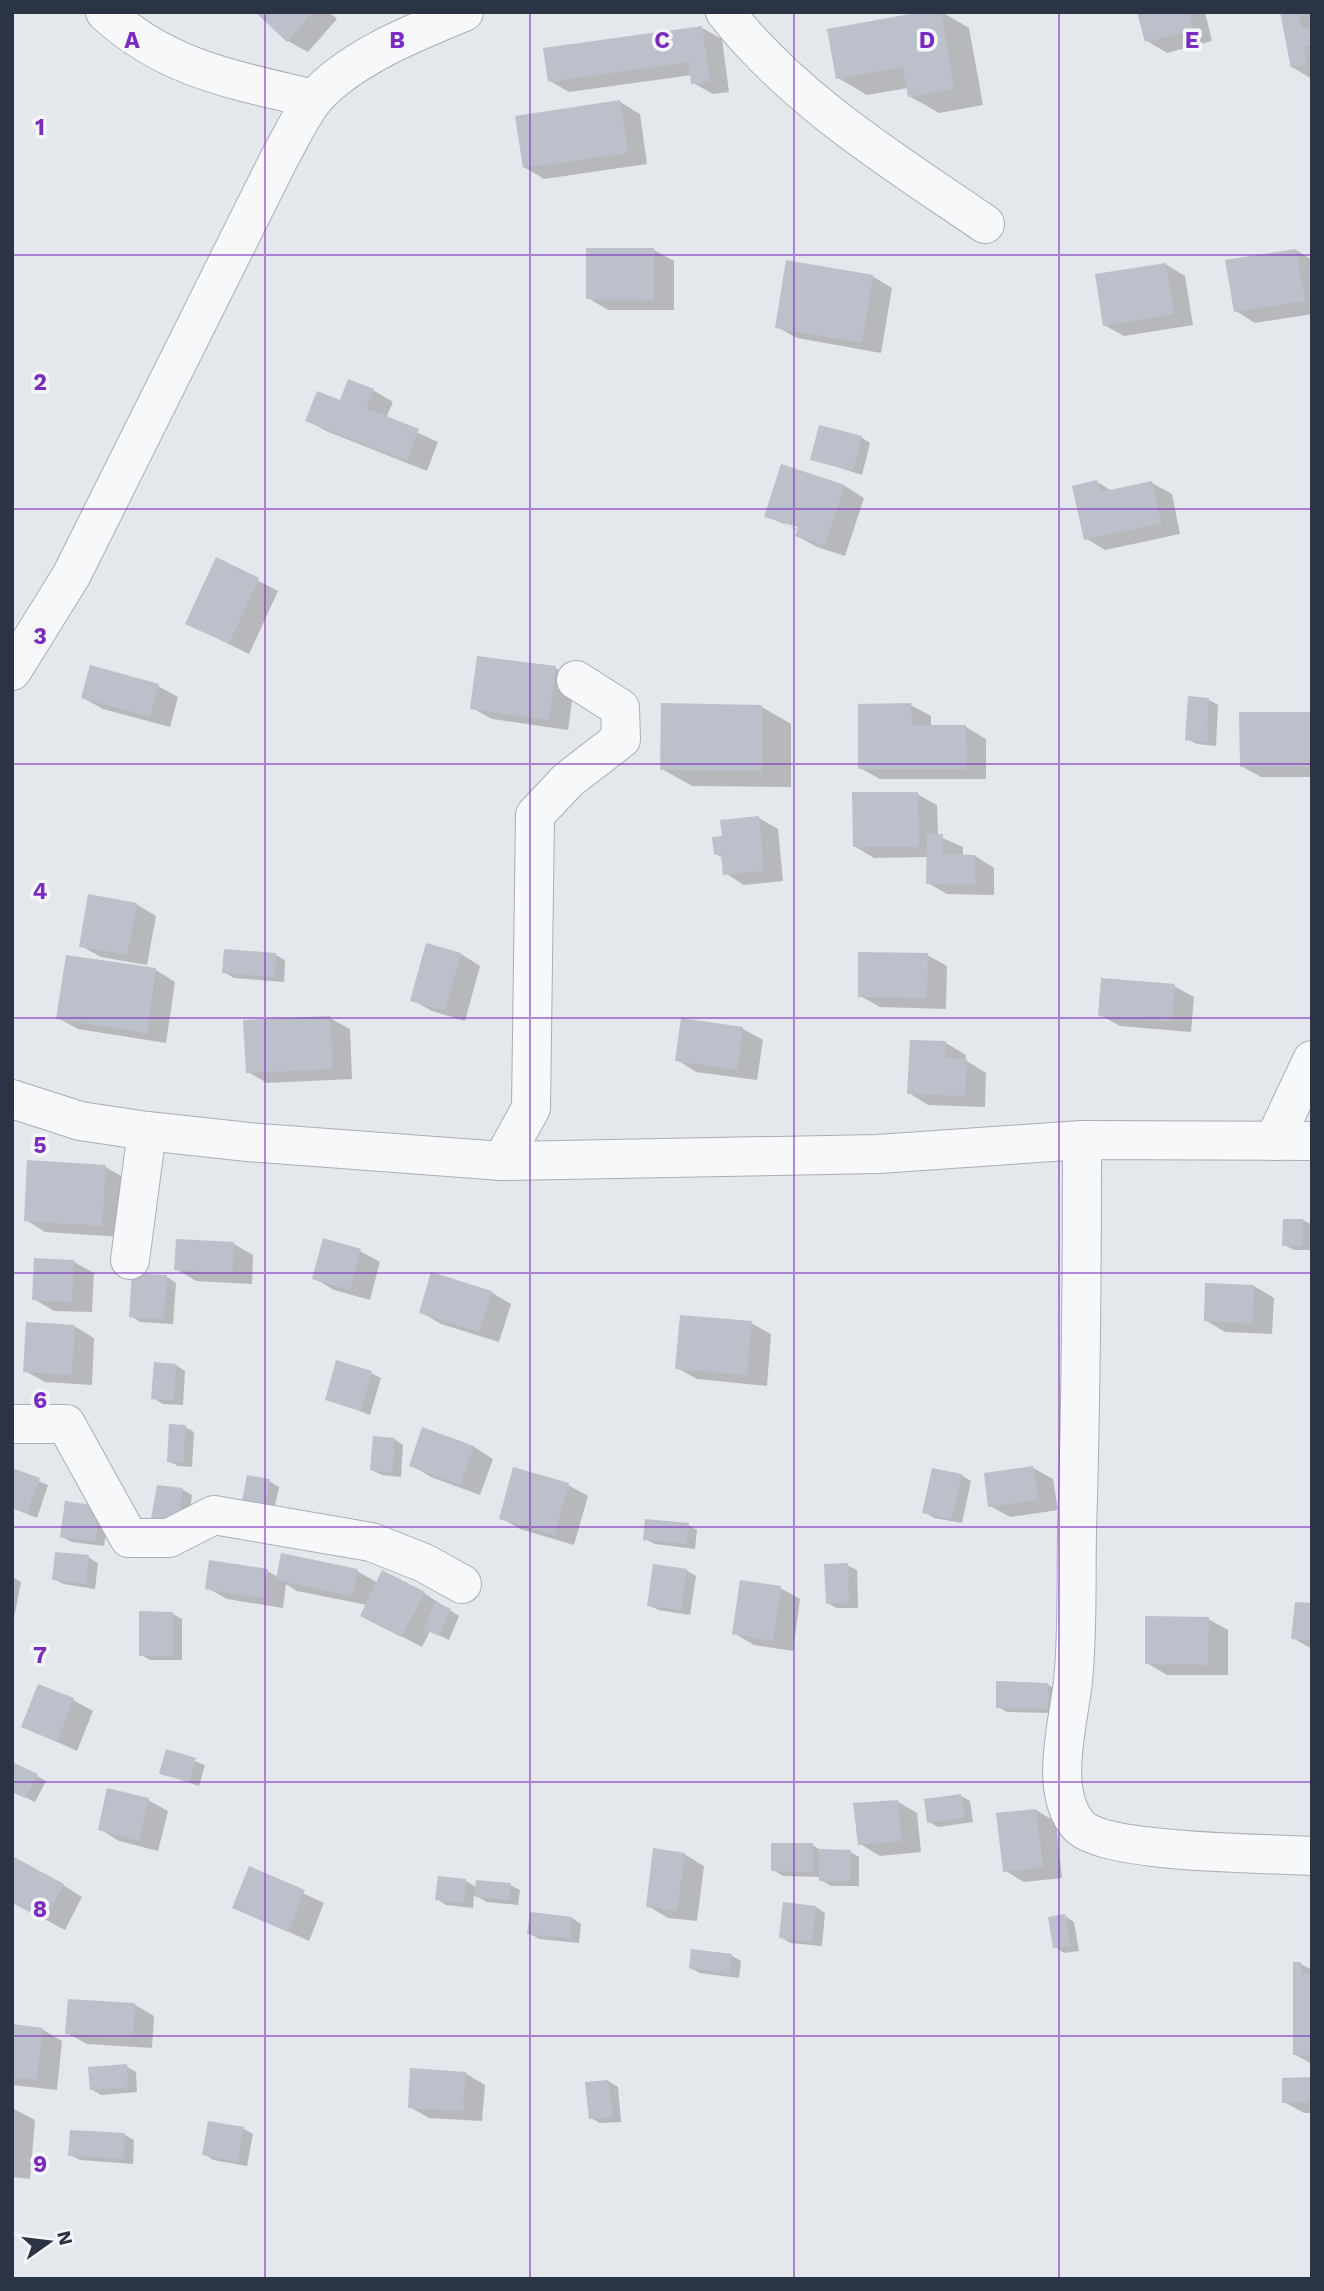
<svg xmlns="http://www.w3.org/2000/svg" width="1324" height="2291" font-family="'Work Sans',sans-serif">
<rect width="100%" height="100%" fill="#e4e7ec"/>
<g fill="#0003" fill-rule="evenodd">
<path d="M257 12H329L337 19 308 52 288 41Z"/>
<path d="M931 12H942L969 28 983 105 939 113 909 96 908 88 867 95 838 78Z"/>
<path d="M1139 12H1205L1212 41 1167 53 1147 41Z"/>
<path d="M1282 12H1306L1312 16V79L1292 67Z"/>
<path d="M702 28 722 39 729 92 713 94 693 83 692 75 569 92 550 81Z"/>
<path d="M620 102 640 114 647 164 544 179 524 167Z"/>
<path d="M654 250 674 261V310H608L588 298Z"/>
<path d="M1296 250 1312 260V314L1255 323 1236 311Z"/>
<path d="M1165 264 1185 276 1193 325 1124 336 1104 325Z"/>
<path d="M872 276 892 288 881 353 797 338 777 327Z"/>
<path d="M373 390 393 402 386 418 438 442 427 471 326 431 307 420Z"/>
<path d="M861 437 870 443 862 475 812 459Z"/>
<path d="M1097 482 1112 491 1152 483 1172 494 1180 534 1105 550 1085 538Z"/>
<path d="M845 486 864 498 845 556 817 547 797 536 799 531 766 516ZM785 521 807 528 806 532 785 525Z"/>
<path d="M217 559 278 591 249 654 187 623Z"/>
<path d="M555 668 575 679 568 730 492 719 472 708Z"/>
<path d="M158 686 178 697 170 727 103 709 83 698Z"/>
<path d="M1209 700 1218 705 1216 746 1197 744 1187 739Z"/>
<path d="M911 705 931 716V727H966L986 739V779H880L860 768Z"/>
<path d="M762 707 791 724V787L692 786 662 769Z"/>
<path d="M1312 713V777H1261L1241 766Z"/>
<path d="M917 794 937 805 938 836 963 847V856H975L994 868V895L947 894 928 883V857L874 858 854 846Z"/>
<path d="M759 818 778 829 783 881 744 885 725 873 723 858 716 854 724 838Z"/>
<path d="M136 904 156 916 147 965 101 957 81 946Z"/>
<path d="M461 954 480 966 465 1021 432 1011 412 1000Z"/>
<path d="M276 955 285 960 284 982 234 978 224 972Z"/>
<path d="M927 955 947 966 946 1009 880 1007 860 996Z"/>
<path d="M156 970 175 982 166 1043 78 1029 58 1018Z"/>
<path d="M1174 986 1194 997 1191 1032 1120 1026 1100 1015Z"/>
<path d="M330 1018 350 1029 352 1079 267 1083 248 1072Z"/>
<path d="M682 1020 743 1029 763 1040 757 1080 696 1072 677 1060Z"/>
<path d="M946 1043 966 1055 965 1060 986 1073 985 1107 928 1105 909 1093Z"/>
<path d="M105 1167 125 1178 122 1237 45 1232 26 1220Z"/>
<path d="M1303 1220 1312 1225V1250H1294L1284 1245Z"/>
<path d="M234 1244 253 1255 252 1284 196 1281 176 1269Z"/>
<path d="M360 1251 380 1262 370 1300 334 1290 314 1278Z"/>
<path d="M74 1262 94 1273 92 1312 54 1311 34 1299Z"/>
<path d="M167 1277 176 1283 173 1324 140 1322 131 1316Z"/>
<path d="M1254 1286 1274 1298 1272 1334 1225 1332 1205 1320Z"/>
<path d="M491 1292 511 1304 499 1342 441 1324 421 1312Z"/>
<path d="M751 1323 771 1334 767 1386 697 1379 677 1368Z"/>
<path d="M74 1326 94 1338 92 1385 45 1382 25 1371Z"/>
<path d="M176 1365 185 1371 183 1405 163 1404 153 1398Z"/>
<path d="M371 1373 381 1378 370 1415 327 1399Z"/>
<path d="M185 1427 194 1432 192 1467 178 1466 169 1461Z"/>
<path d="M423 1429 474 1447 493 1459 480 1495 431 1477 411 1465Z"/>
<path d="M394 1439 403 1445 401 1477 382 1475 372 1470Z"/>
<path d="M1033 1468 1053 1479 1058 1510 1010 1517 990 1506Z"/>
<path d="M12 1470 48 1485 37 1518 12 1508Z"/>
<path d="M961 1475 971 1481 962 1523 934 1518 924 1512Z"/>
<path d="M269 1481 279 1487 274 1510 254 1506Z"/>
<path d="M568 1485 588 1496 574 1545 520 1529 501 1518Z"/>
<path d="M183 1490 192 1495 188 1528 163 1524Z"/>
<path d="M109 1513 104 1546 72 1542 62 1537Z"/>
<path d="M688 1525 697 1530 695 1549 655 1544 645 1539Z"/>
<path d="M88 1557 98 1563 95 1589 63 1584 54 1579Z"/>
<path d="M847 1565 857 1570 858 1608H837L827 1603Z"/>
<path d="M686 1570 696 1576 690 1615 658 1610 649 1605Z"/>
<path d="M267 1571 278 1577 357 1571 378 1583 424 1593 459 1616 449 1640 430 1631 422 1647 382 1626 367 1605 297 1591 286 1584 283 1608 227 1599 207 1588Z"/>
<path d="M12 1577 21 1582 14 1618 12 1617Z"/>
<path d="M780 1588 800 1599 793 1651 754 1645 734 1633Z"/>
<path d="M1312 1605V1649L1293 1638Z"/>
<path d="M173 1614 182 1619V1660H150L141 1655Z"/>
<path d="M1208 1619 1228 1630V1675H1167L1147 1663Z"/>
<path d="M1047 1684 1057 1690V1713L1007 1712 998 1707Z"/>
<path d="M73 1700 93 1711 77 1751 24 1727Z"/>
<path d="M167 1751 205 1765 199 1786 161 1773Z"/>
<path d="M37 1776 46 1781 35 1802 12 1791Z"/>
<path d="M961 1796 970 1801 973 1822 938 1827 929 1822Z"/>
<path d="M148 1800 168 1811 158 1851 119 1841 100 1829Z"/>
<path d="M897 1801 917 1813 921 1852 880 1856 860 1844Z"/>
<path d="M1036 1810 1056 1822 1062 1878 1024 1882 1004 1870Z"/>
<path d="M812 1845 823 1851 850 1852 859 1857V1886H831L821 1880V1877L783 1876 773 1870Z"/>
<path d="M684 1854 704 1866 697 1921 668 1918 648 1906Z"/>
<path d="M250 1869 324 1903 309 1941 234 1907Z"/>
<path d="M466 1881 478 1888 510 1885 520 1890 518 1905 487 1902 474 1895 473 1908 446 1905 437 1899Z"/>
<path d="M63 1885 82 1897 65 1930 12 1902Z"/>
<path d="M785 1904 816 1907 825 1913 822 1946 790 1943 781 1937Z"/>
<path d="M1065 1916 1074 1922 1079 1951 1064 1953 1055 1947Z"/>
<path d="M572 1918 581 1924 579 1943 539 1939 529 1933Z"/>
<path d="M693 1950 732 1956 741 1961 739 1978 700 1973 690 1968Z"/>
<path d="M1301 1964 1312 1970V2064L1294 2054Z"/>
<path d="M134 2004 154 2016 152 2048 87 2044 67 2033Z"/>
<path d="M12 2026 43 2030 62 2041 57 2090 12 2085Z"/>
<path d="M126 2066 136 2072 137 2092 101 2095 91 2089Z"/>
<path d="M465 2073 485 2085 482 2121 429 2118 410 2107Z"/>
<path d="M1312 2079V2113H1304L1284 2102Z"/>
<path d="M608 2081 618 2087 621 2122 600 2123 591 2118Z"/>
<path d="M12 2108 35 2120 30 2179 12 2177Z"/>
<path d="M210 2123 244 2129 253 2134 247 2166 213 2160 204 2154Z"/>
<path d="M125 2135 134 2140 133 2164 80 2160 70 2155Z"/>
</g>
<g fill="#bbc0ca">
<path d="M255 12H313L287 42Z"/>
<path d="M921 12H941L954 89 908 97 903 67 836 79 827 29Z"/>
<path d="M1137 12H1189L1193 30 1145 42Z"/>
<path d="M1280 12H1298L1302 29 1312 27V46L1304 47 1307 65 1291 68Z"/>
<path d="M702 26 710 81 691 84 689 62 548 82 543 48Z"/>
<path d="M620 100 628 153 523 168 515 116Z"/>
<path d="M586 248H654V300L586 299Z"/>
<path d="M1296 249 1305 301 1234 312 1225 260Z"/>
<path d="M786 260 873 275 862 343 775 328Z"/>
<path d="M1166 263 1174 314 1103 326 1095 274Z"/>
<path d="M348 379 374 389 366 408 419 429 407 461 305 421 317 391 340 400Z"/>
<path d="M819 425 862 436 853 471 810 460Z"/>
<path d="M781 464 845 485 825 546 795 536 798 527 764 517Z"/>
<path d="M1097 480 1100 492 1152 481 1161 523 1084 540 1072 486Z"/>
<path d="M216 557 259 578 229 644 185 624Z"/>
<path d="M477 656 556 666 549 720 470 709Z"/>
<path d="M90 665 159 684 150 717 81 698Z"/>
<path d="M1188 696 1209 698 1207 742 1185 740Z"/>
<path d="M661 703 762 705V771L660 770Z"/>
<path d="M911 703 912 725H966L967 769H858V704Z"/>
<path d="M1239 712H1312V767H1240Z"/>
<path d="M852 792H918L919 847H853Z"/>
<path d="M759 816 764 871 723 875 721 854 714 855 712 837 722 836 720 820Z"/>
<path d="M927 834H943V854L975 855V885L926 884Z"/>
<path d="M88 894 137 903 127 955 79 947Z"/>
<path d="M426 943 461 953 445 1011 410 1001Z"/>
<path d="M224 949 276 953 275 977 222 973Z"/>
<path d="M858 952 928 953 927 998 858 997Z"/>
<path d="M66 955 156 968 147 1033 56 1019Z"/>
<path d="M1101 978 1175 984 1172 1022 1098 1016Z"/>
<path d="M330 1016 333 1069 246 1073 243 1020Z"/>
<path d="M681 1018 743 1027 737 1070 675 1061Z"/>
<path d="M910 1040 946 1041 945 1058 967 1059 965 1096 907 1094Z"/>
<path d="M27 1160 106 1165 102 1226 24 1221Z"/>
<path d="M1283 1219H1303V1246H1282Z"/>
<path d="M323 1238 361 1249 350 1290 312 1279Z"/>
<path d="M176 1239 234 1242 232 1274 174 1270Z"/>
<path d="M34 1258 74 1260 72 1302 32 1300Z"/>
<path d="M431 1272 492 1291 479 1332 419 1313Z"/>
<path d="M132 1273 167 1275 164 1319 129 1317Z"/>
<path d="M1205 1283 1254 1285 1253 1324 1204 1321Z"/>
<path d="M680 1315 752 1321 747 1375 675 1369Z"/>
<path d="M26 1322 75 1325 72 1375 23 1372Z"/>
<path d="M336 1360 372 1371 361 1411 325 1400Z"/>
<path d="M154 1362 176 1364 174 1401 151 1399Z"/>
<path d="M169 1424 186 1425 183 1463 167 1462Z"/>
<path d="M422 1427 474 1446 460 1485 409 1466Z"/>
<path d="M373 1436 395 1438 392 1473 370 1470Z"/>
<path d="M1033 1466 1038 1500 988 1507 984 1473Z"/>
<path d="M513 1467 569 1483 554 1535 499 1519Z"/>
<path d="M12 1468 40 1478 27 1514 12 1508Z"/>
<path d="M932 1468 962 1474 952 1519 922 1513Z"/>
<path d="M247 1475 270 1479 265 1506 242 1501Z"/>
<path d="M157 1485 183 1488 178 1523 151 1519Z"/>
<path d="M65 1501 100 1506 95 1542 60 1537Z"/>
<path d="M645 1519 689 1523 686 1544 643 1540Z"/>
<path d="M55 1552 89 1555 86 1584 52 1580Z"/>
<path d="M281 1553 358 1569 352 1596 276 1580Z"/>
<path d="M209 1560 268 1569 263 1598 205 1589Z"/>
<path d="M848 1563 849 1603 826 1604 824 1564Z"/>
<path d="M653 1564 687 1569 681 1610 647 1606Z"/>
<path d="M382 1570 425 1592 401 1637 360 1616Z"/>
<path d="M740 1580 781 1586 773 1641 732 1634Z"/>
<path d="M435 1602 451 1609 439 1636 423 1629Z"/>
<path d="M1295 1602 1312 1603V1641L1291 1639Z"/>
<path d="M139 1611 173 1612V1656H139Z"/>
<path d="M1145 1616 1209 1617 1208 1665 1145 1664Z"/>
<path d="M996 1681 1048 1683V1709L996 1708Z"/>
<path d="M38 1684 74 1698 57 1742 21 1727Z"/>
<path d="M166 1749 196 1758 190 1782 159 1774Z"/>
<path d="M12 1762 38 1774 25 1798 12 1792Z"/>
<path d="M107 1788 149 1798 139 1841 98 1830Z"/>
<path d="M961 1794 965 1818 927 1823 924 1799Z"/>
<path d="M898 1800 902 1841 858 1845 853 1803Z"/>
<path d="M1036 1809 1043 1867 1003 1872 996 1813Z"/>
<path d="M771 1843H813V1872L771 1871Z"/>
<path d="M653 1848 685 1853 677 1911 646 1907Z"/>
<path d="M819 1849 851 1850 850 1881H819Z"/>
<path d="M12 1856 64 1884 45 1920 12 1903Z"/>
<path d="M249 1866 305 1890 288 1932 232 1908Z"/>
<path d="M438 1876 466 1879 464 1903 435 1900Z"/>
<path d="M476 1880 511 1883 509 1900 475 1897Z"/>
<path d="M783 1902 816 1906 812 1942 779 1938Z"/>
<path d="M530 1912 572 1917 570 1939 527 1934Z"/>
<path d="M1065 1914 1070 1946 1053 1948 1048 1917Z"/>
<path d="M691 1949 732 1954 730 1974 689 1968Z"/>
<path d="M1293 1962H1301V1974H1312V2055H1293Z"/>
<path d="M68 1999 135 2003 133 2038 65 2034Z"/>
<path d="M12 2024 43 2028 37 2080 12 2077Z"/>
<path d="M127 2064 128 2088 90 2090 88 2067Z"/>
<path d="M410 2068 466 2072 463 2111 408 2108Z"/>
<path d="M1312 2077V2101L1282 2103V2078Z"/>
<path d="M608 2080 613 2117 589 2119 585 2082Z"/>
<path d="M208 2121 244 2127 238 2162 202 2155Z"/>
<path d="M70 2130 125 2133 124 2159 68 2156Z"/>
</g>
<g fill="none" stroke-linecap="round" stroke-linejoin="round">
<g stroke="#a9aeb7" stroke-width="40">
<g id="minor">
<path d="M105 12C166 69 235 80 314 99"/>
<path d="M725 12C795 101 893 161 985 224"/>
<path d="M12 671 71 576 281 155C291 138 301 115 314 99 349 58 416 32 464 12"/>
<path d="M12 1099 80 1121 147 1131 248 1142 502 1161 878 1154 1082 1140 1312 1141"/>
<path d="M1082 1140C1082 1270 1081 1401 1077 1532 1076 1581 1078 1632 1073 1681 1069 1721 1048 1790 1078 1825 1103 1854 1268 1853 1312 1856"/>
<path d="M1274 1141 1312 1060"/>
<path d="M502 1161 531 1108 535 815 568 780 621 739 620 708 576 680"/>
<path d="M130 1260 147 1131"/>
<path d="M12 1424H66L129 1538H169L214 1515 371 1542 424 1563 462 1584"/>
</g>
</g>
<use href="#minor" stroke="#f7f8fa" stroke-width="38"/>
</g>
<path fill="none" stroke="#7b2cbf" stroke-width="2" stroke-opacity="0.55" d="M265 12V2279M530 12V2279M794 12V2279M1059 12V2279M12 255H1312M12 509H1312M12 764H1312M12 1018H1312M12 1273H1312M12 1527H1312M12 1782H1312M12 2036H1312"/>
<g font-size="23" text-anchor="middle" font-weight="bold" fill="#7b2cbf" stroke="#f4f6f9" stroke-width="7" stroke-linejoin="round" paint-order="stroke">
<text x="132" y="48">A</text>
<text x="397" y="48">B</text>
<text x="662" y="48">C</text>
<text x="927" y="48">D</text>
<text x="1192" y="48">E</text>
<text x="40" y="135">1</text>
<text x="40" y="390">2</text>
<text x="40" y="644">3</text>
<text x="40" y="899">4</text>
<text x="40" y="1153">5</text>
<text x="40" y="1408">6</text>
<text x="40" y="1663">7</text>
<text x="40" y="1917">8</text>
<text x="40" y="2172">9</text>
</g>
<rect width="1324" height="2291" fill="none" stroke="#2b3445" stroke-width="28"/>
<g transform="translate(49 2242) rotate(76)" stroke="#f4f6f9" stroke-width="5" paint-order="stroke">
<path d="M0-5L12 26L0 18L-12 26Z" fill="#2b3445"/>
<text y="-10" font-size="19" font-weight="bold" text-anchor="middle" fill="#2b3445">N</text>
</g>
</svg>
